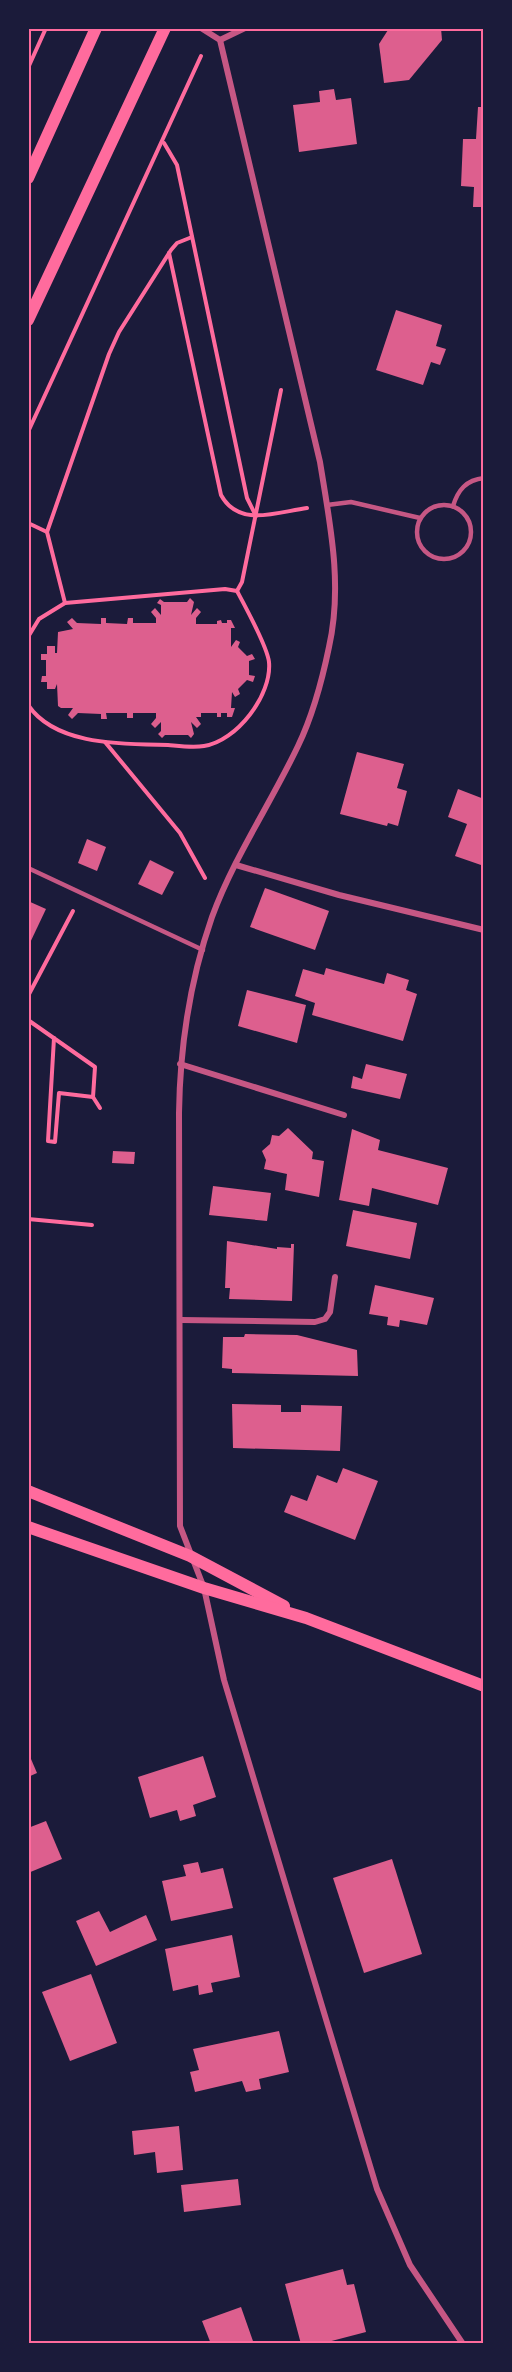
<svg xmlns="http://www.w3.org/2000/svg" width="512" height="2372" font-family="Lato,sans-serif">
<rect width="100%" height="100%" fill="#1b1b3a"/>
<g fill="#dd5f8e">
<path d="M404 28H441L442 40 409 80 384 83 379 44 388 30Z"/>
<path d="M334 89 336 100 351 98 357 144 299 152 293 105 320 102 319 91Z"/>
<path d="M478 107H484V207H473L474 187 461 186 463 139H476Z"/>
<path d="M396 310 442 325 436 346 446 349 440 365 431 362 423 385 376 370Z"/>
<path d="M190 598 194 602 191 615 197 608 201 612 196 618V624H217V621L221 620 222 623H227V620H231L235 628H231V647L236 640 240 642 238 647 247 656 252 654 255 659 249 661V675L255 676 253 682 247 680 238 689 240 694 235 697 232 692 231 708H235L232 717H227V713H221V717H217V713H201V717H196L201 724 197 728 191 722 194 734 191 738 188 735H165L162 738 158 734 161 731V722L155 728 151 724 156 718V713H133V718H127V713H106L107 719H101V714L78 713 72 719 68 715 73 708H61L58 706 57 684 55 689H47V682H41L42 676H46V660H41V654H47V646H55V653H57L58 632 73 629 67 622 72 618 77 623 101 624V618H106V623L127 624 128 618H133V623H156V618L151 612 155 608 161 615V605L157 603 160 599 164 602H187Z"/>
<path d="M357 752 404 764 397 788 407 791 398 826 388 823 387 826 340 814Z"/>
<path d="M458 789 484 799V857L481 865 455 856 467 824 448 817Z"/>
<path d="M87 839 106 847 97 871 78 863Z"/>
<path d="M150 860 174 872 162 895 138 884Z"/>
<path d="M265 888 329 911 315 950 250 927Z"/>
<path d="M28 901 46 909 28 947Z"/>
<path d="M326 968 384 984 387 973 409 980 406 990 417 994 403 1041 312 1015 315 1003 295 996 303 969 324 975Z"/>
<path d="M247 990 306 1005 297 1043 238 1026Z"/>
<path d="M366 1064 407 1074 400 1099 351 1088 353 1076 362 1079Z"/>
<path d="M288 1128 313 1152 312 1159 324 1161 319 1197 285 1190 287 1174 264 1169 266 1160 262 1151 270 1144 272 1135 279 1136Z"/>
<path d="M352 1129 380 1140 378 1150 448 1168 438 1205 372 1188 369 1206 339 1200Z"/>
<path d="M113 1151 135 1152 134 1164 112 1163Z"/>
<path d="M213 1186 271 1193 267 1221 209 1215Z"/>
<path d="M353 1210 417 1223 410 1259 346 1246Z"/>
<path d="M227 1241 277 1249V1247L291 1248V1244H294L292 1301 229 1299 230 1288H225Z"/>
<path d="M375 1285 434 1298 427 1325 400 1320 399 1327 387 1325 388 1317 369 1314Z"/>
<path d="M245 1334 297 1335 357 1350 358 1376 232 1373V1369L222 1368 223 1337H244Z"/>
<path d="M232 1404 281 1405V1412H301V1405L342 1406 340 1451 233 1448Z"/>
<path d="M343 1468 378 1481 355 1540 284 1512 291 1495 307 1501 317 1475 337 1483Z"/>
<path d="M28 1752 37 1773 28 1777Z"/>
<path d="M203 1756 216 1797 193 1805 196 1816 180 1821 177 1810 150 1818 138 1777Z"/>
<path d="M46 1821 62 1859 28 1873V1828Z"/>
<path d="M392 1859 422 1954 364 1973 333 1878Z"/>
<path d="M198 1862 201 1873 223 1868 233 1908 171 1921 162 1881 186 1876 183 1865Z"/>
<path d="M99 1911 110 1932 146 1915 157 1940 96 1966 76 1921Z"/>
<path d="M232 1935 240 1977 211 1983 213 1992 199 1995 198 1985 173 1991 165 1949Z"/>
<path d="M91 1974 117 2043 70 2061 42 1992Z"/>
<path d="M279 2031 289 2072 259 2079 261 2089 246 2092 242 2081 195 2092 190 2072 199 2070 193 2049Z"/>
<path d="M179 2126 183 2170 157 2173 155 2152 134 2155 132 2131Z"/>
<path d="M238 2179 241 2205 184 2212 181 2185Z"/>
<path d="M343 2269 347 2285 354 2284 366 2332 320 2344H301L285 2284Z"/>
<path d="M241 2307 254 2344H211L202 2321Z"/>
</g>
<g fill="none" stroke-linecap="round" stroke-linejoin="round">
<g stroke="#ff6b9d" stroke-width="4">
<path d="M28 68 46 28"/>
<path d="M164 143 177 165 247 498 256 516"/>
<path d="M169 253 221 495C239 528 277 512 307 508"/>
<path d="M28 432 201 56"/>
<path d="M28 523 47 532 65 603"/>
<path d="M47 532 109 354 119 332 171 250 177 243 192 237"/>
<path d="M237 591 242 582 281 390"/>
<path d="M28 637 39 619 65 603 225 589 237 591C245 606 267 646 269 662 272 695 237 741 204 746 193 748 179 746 168 745 123 744 56 746 28 705"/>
<path d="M105 742 180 833 205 878"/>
<path d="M28 996 73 911"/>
<path d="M28 1020 95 1067 93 1097 100 1108"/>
<path d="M54 1038 48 1141 55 1142 59 1093 93 1097"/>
<path d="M28 1219 92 1225"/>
</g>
<g stroke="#c65784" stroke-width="4.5">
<circle cx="444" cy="532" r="27"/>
<path d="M327 505 351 502 420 518"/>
<path d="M453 506C458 490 466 480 484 478"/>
<path d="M28 868 203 950"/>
</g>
<g stroke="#c65784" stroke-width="6">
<path d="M201 28 220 40 320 462C330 524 343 585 329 647 322 681 313 715 298 746 271 803 234 857 212 917 190 980 180 1046 179 1113L180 1526 204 1588 224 1680 377 2189 410 2265 463 2344"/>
<path d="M220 40 245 28"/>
<path d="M236 865 339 895 484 930"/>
<path d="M180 1064 344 1115"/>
<path d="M181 1320 315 1322 325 1319 330 1312 335 1277"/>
</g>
<g stroke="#ff6b9d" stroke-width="12">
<path d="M28 178 96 28"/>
<path d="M28 320 165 28"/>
<path d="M28 1491 190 1556 284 1606"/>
<path d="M28 1527 204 1588 306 1618 484 1686"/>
</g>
</g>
<rect width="512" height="2372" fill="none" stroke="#1b1b3a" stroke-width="60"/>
<rect x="30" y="30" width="452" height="2312" fill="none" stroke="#ff6b9d" stroke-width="2"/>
</svg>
